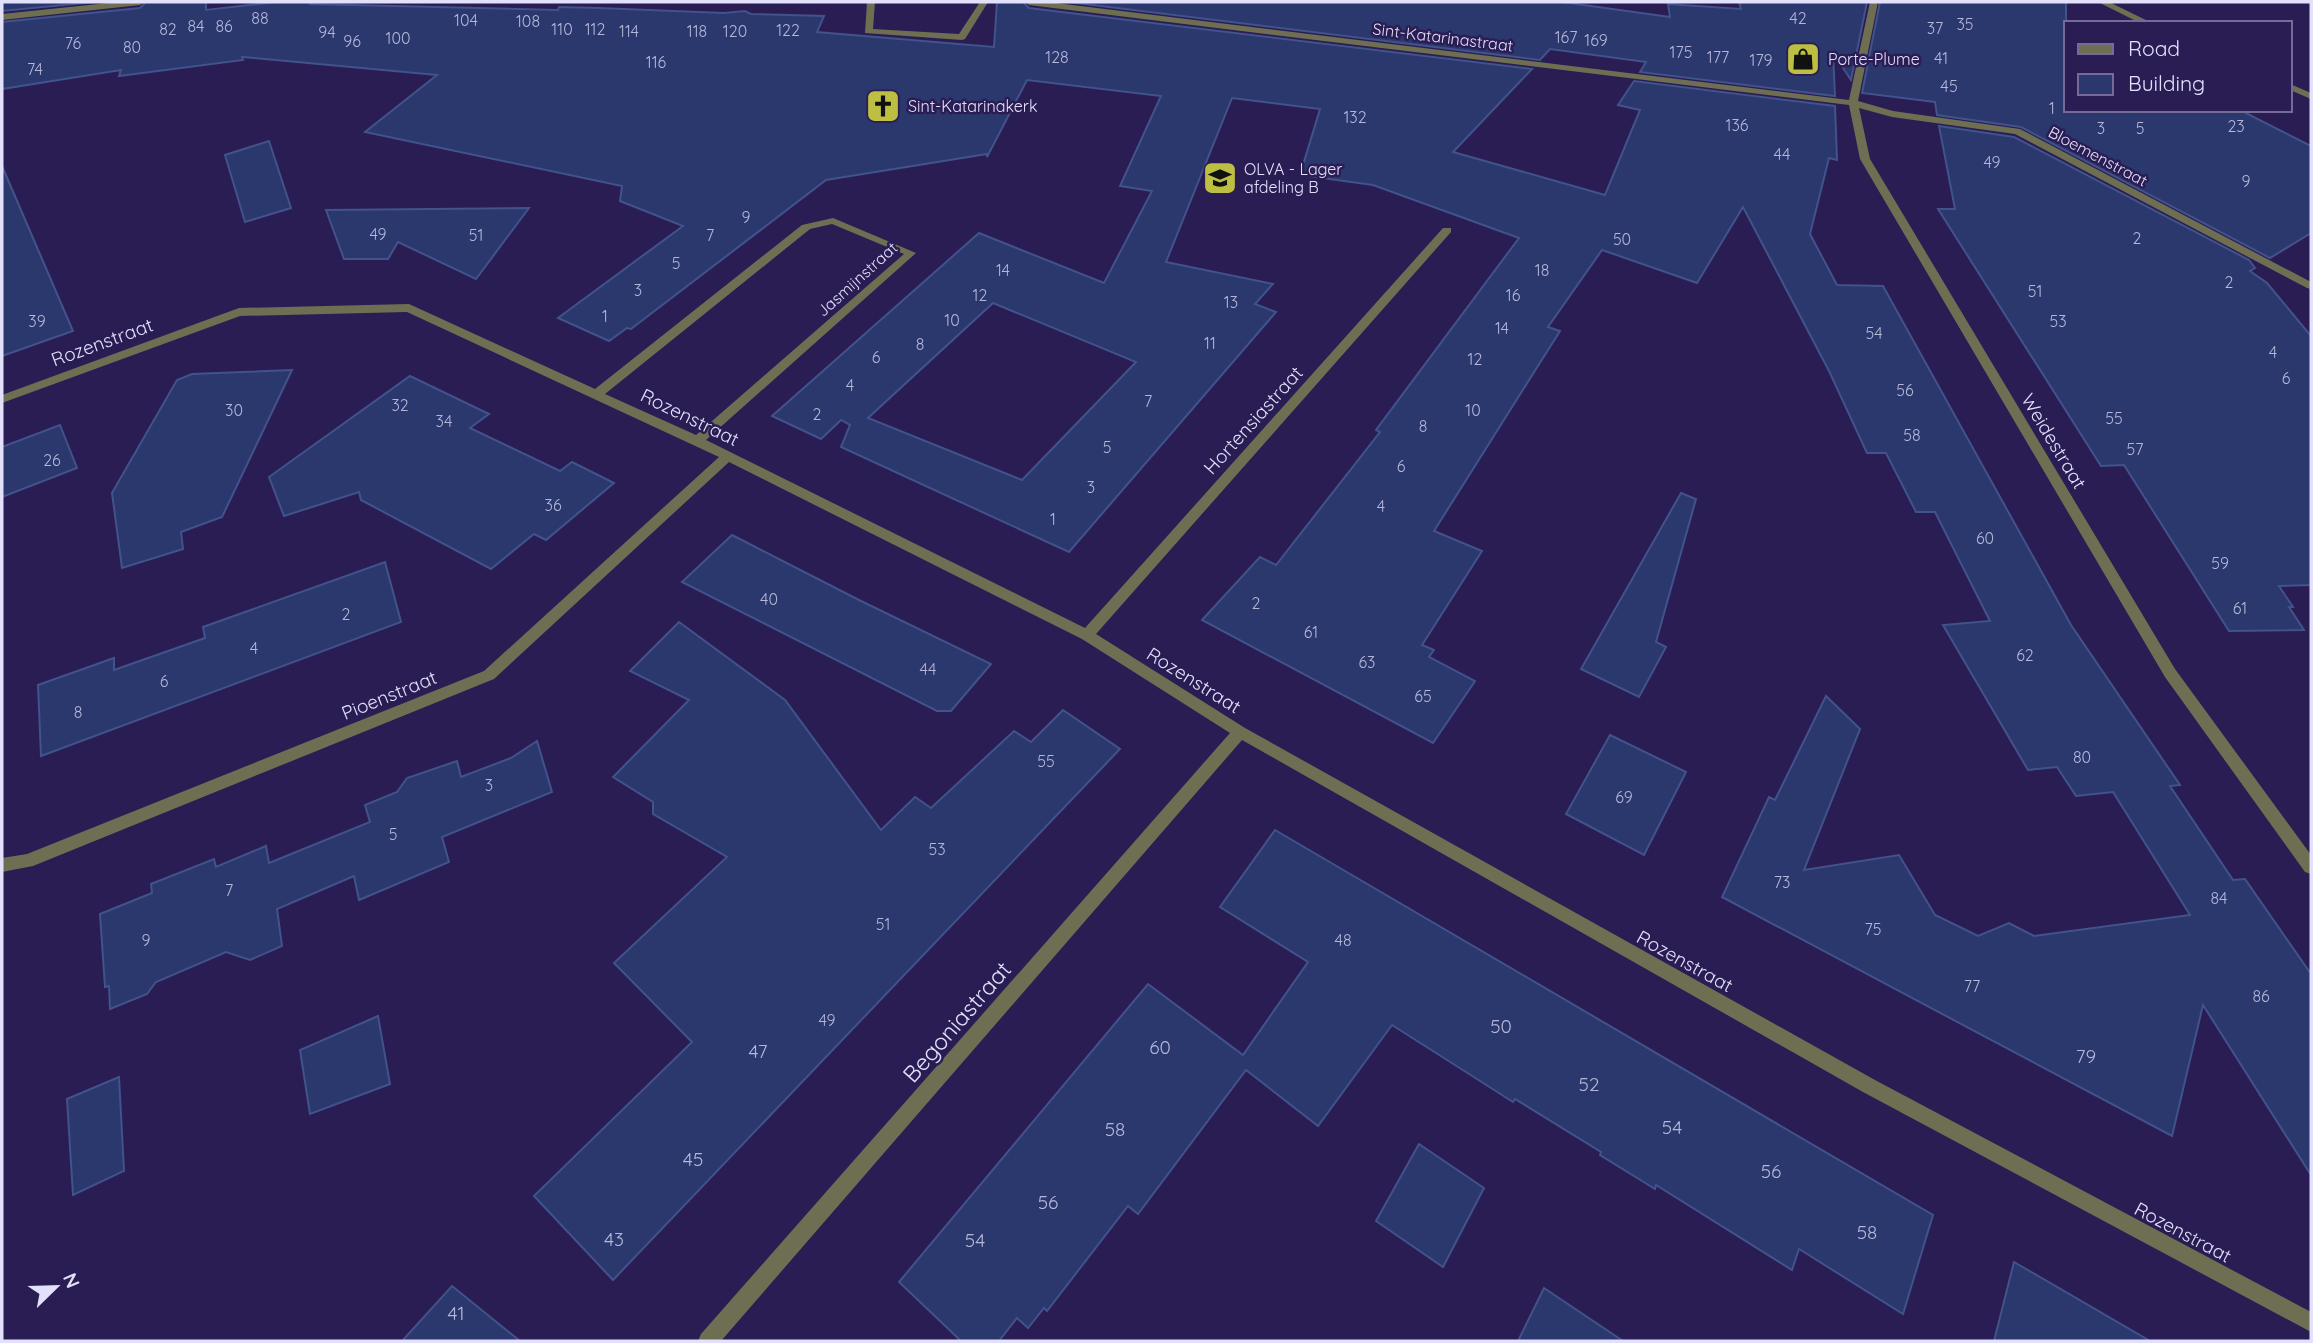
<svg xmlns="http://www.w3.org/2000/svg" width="2313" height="1343" font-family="Quicksand,sans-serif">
<rect width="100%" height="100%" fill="#2a1d53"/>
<g fill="#2a386e" stroke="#42528b" stroke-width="2" fill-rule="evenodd">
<path d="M2 2H95L2 11Z"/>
<path d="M146 2H206V10L277 2H311L310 4 558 10 559 7 599 8 724 13 745 11 751 14 824 16 817 32 994 47 997 2H1023L1029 8 1532 69 1453 152 1605 195 1640 110 1618 105 1634 81 1835 106 1837 160 1829 158 1810 234 1837 285 1883 286 2071 625 2180 785 2170 786 2233 880 2245 879 2311 974V1175L2203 1005 2172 1136 1722 897 1769 797 1775 800 1826 696 1860 729 1804 870 1899 855 1935 915 1978 936 2009 923 2034 936 2190 915 2113 792 2076 796 2057 767 2028 770 1943 625 1990 621 1935 512H1916L1886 453H1867L1829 371 1743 207 1697 283 1602 250 1548 327 1560 331 1434 531 1482 551 1422 645 1434 650 1429 657 1475 681 1433 743 1202 620 1260 557 1276 565 1380 432 1376 430 1519 238 1373 185 1300 175 1320 109 1232 98 1166 262 1273 284 1255 304 1276 312 1069 552 841 447 850 425 841 420 821 439 772 416 979 233 1104 283 1152 191 1120 186 1161 96 1027 80 987 157V154L826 180 631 329 627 328 609 341 558 318 683 226 620 201 622 186 365 132 437 75 242 57 243 60 119 76 121 70 2 89V22L140 8ZM993 303 1136 362 1022 480 868 418Z"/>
<path d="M1068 2H1562L1670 17 1668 4 1741 9 1739 2H1867L1851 80 1833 53 1835 96 1640 72 1646 62 1550 49 1540 60Z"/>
<path d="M1880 2H2066V110H2240L2311 146V233L2270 258 2021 127 1937 115 1935 102 1862 93Z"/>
<path d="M1939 126 2014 137 2249 260 2255 268 2250 271 2267 283 2311 336V585L2279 586 2293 607H2289L2304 630 2229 631 2124 465 2101 466 1938 209H1955Z"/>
<path d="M269 141 291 208 245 222 225 155Z"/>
<path d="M2 166 73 331 2 356Z"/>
<path d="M529 208 476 279 398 242 388 259H344L326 210Z"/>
<path d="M292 370 222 517 181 532 183 549 122 568 112 493 177 380 192 374Z"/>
<path d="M410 376 489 414 470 428 560 471 572 462 614 483 546 540 534 534 491 569 361 500 359 492 284 516 269 477Z"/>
<path d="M60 425 77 468 2 497V447Z"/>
<path d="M1681 493 1696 499 1656 642 1666 647 1639 697 1581 669Z"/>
<path d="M732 535 859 600 991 664 951 711H937L682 582Z"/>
<path d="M385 562 401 622 41 756 38 685 114 658V670L205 638 203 627Z"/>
<path d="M679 622 785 700 881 830 915 797 931 808 1014 731 1031 742 1063 710 1120 749 613 1280 534 1196 692 1042 614 963 727 857 653 814V802L613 777 689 700 630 671Z"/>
<path d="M1610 735 1686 772 1644 855 1566 814Z"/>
<path d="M537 741 552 792 442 837 449 862 359 900 354 876 277 909 282 946 250 960 226 952 156 982 147 994 110 1009 109 986 105 987 100 914 152 893 151 884 214 859 216 867 266 846 269 863 370 822 365 805 397 792 407 778 457 761 461 777 511 758Z"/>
<path d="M1275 830 1933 1215 1903 1314 1799 1249 1792 1270 1656 1185 1655 1189 1600 1155 1601 1152 1515 1099 1513 1102 1392 1025 1318 1126 1246 1070 1138 1214 1128 1206 1047 1311 1044 1308 1028 1328 1017 1318 999 1341H961L899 1282 1148 984 1243 1055 1308 962 1220 907Z"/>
<path d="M378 1016 390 1084 310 1114 300 1050Z"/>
<path d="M119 1077 124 1171 73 1195 67 1099Z"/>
<path d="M1419 1144 1484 1188 1443 1267 1376 1221Z"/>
<path d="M2014 1262 2150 1341H1994Z"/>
<path d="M452 1286 520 1341H402Z"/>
<path d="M1544 1288 1623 1341H1518Z"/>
</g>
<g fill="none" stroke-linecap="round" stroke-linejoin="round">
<path fill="#6e6f52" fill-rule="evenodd" d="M867 2H875L873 29 959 34 980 2H988L965 39 962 40 865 33Z"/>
<g fill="#6e6f52" fill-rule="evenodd">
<path d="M118 2H144L140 5 2 20V14Z"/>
<path d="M1025 2H1048L1849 100 1870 2H1878L1858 101 1893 111 2020 129 2311 282V289L2307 288 2015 134 1892 117 1859 108 1870 159 2175 669 2311 855V874L2305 872 2165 677 1860 159 1849 105 1029 5Z"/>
<path d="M2098 2H2109L2152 23H2140Z"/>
<path d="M2290 84 2311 93V99L2290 90Z"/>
<path d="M833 218 916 253 706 440 1085 628 1443 228H1451V232L1096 634 1245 728 1875 1080 2311 1312V1332L1863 1092 1242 740 721 1341H698L701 1334 1230 733 1082 639 729 462 494 679 33 866 2 872V858L27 854 484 671 719 457 407 312 240 316 2 403V395L239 308 409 304 595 389 802 225ZM832 224 904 254 696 435 605 394 810 229Z"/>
</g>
</g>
<defs>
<g id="shop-square" transform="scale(1.75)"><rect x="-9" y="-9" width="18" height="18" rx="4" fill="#bdbf43" stroke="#2a1d53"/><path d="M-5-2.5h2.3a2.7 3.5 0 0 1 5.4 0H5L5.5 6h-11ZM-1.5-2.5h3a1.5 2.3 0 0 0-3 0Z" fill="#111"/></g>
<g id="church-square" transform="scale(1.75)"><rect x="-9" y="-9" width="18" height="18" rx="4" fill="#bdbf43" stroke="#2a1d53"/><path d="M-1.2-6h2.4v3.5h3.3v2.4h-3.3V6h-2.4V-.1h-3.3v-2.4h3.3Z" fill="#111"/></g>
<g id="school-square" transform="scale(1.75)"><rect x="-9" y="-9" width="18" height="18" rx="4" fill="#bdbf43" stroke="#2a1d53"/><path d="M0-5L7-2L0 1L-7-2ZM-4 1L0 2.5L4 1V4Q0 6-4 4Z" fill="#111"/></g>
</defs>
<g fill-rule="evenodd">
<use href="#shop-square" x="1803" y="59"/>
<use href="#church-square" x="883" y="106"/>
<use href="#school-square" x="1220" y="178"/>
</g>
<g text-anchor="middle" stroke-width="5" stroke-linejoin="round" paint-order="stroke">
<g font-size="16" fill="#b5b6d8">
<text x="260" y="24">88</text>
<text x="1798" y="24">42</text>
<text x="466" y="26">104</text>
<text x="528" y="27">108</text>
<text x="1965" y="30">35</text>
<text x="196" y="32">84</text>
<text x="224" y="32">86</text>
<text x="1935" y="34">37</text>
<text x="168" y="35">82</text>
<text x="562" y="35">110</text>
<text x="595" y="35">112</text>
<text x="788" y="36">122</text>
<text x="629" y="37">114</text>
<text x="697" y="37">118</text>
<text x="735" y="37">120</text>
<text x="327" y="38">94</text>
<text x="1566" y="43">167</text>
<text x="398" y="44">100</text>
<text x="1596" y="46">169</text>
<text x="352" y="47">96</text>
<text x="73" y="49">76</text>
<text x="132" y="53">80</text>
<text x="1681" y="58">175</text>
<text x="1057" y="63">128</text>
<text x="1718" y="63">177</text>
<text x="1941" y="64">41</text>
<text x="1761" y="66">179</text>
<text x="656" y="68">116</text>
<text x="35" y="75">74</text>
<text x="1949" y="92">45</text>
<text x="2052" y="114">1</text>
<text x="1355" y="123">132</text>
<text x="1737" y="131">136</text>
<text x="2236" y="132">23</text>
<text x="2101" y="134">3</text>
<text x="2140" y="134">5</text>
<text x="1782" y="160">44</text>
<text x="1992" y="168">49</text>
<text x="2246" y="187">9</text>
<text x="746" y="223">9</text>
<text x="378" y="240">49</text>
<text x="476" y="241">51</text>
<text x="710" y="241">7</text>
<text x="2137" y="244">2</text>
<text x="1622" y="245">50</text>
<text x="676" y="269">5</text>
<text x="1003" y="276">14</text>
<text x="1542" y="276">18</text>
<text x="2229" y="288">2</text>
<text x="638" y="296">3</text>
<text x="2035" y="297">51</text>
<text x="980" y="301">12</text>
<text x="1513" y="301">16</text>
<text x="1231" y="308">13</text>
<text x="605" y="322">1</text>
<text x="952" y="326">10</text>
<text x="37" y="327">39</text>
<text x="2058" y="327">53</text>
<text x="1502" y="334">14</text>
<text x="1874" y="339">54</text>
<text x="1210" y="349">11</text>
<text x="920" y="350">8</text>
<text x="2273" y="358">4</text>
<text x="876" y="363">6</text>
<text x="1475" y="365">12</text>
<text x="2286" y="384">6</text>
<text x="850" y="391">4</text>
<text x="1905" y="396">56</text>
<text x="1148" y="407">7</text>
<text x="400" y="411">32</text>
<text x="234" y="416">30</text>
<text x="1473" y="416">10</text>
<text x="817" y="420">2</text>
<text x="2114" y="424">55</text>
<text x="444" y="427">34</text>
<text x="1423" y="432">8</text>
<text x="1912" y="441">58</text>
<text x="1107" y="453">5</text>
<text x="2135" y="455">57</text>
<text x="52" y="466">26</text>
<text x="1401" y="472">6</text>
<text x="1091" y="493">3</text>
<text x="553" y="511">36</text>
<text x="1381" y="512">4</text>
<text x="1053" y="525">1</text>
<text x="1985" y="544">60</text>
<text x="2220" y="569">59</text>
<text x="769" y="605">40</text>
<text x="1256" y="609">2</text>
<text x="2240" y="614">61</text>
<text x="346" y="620">2</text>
<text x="1311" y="638">61</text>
<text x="254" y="654">4</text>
<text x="2025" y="661">62</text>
<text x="1367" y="668">63</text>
<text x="928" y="675">44</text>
<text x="164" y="687">6</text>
<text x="1423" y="702">65</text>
<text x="78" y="718">8</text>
<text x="2082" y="763">80</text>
<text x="1046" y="767">55</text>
<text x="489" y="791">3</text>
<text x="1624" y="803">69</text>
<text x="393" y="840">5</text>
<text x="937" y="855">53</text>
<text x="1782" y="888">73</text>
<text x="229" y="896">7</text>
<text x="2219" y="904">84</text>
<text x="883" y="930">51</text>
<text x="1873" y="935">75</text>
<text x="146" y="946">9</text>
<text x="1343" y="946">48</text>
<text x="1972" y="992">77</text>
<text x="2261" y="1002">86</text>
<text x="827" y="1026">49</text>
</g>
<g font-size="16" fill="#e3e0fc" stroke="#2a1d53">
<text transform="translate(1443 37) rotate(7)" y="6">Sint-Katarinastraat</text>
<text transform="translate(2098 156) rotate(28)" y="6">Bloemenstraat</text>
<text transform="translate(857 279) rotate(-42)" y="6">Jasmijnstraat</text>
</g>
<g font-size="16" fill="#e3e0fc" stroke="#2a1d53" text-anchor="start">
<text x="1828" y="65">Porte-Plume</text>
<text x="908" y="112">Sint-Katarinakerk</text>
<text x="1244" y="175">OLVA - Lager<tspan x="1244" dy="18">afdeling B</tspan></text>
</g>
<g font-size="19" fill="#e3e0fc" stroke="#2a1d53">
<text transform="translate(102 342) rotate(-20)" y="7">Rozenstraat</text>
<text transform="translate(690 417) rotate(26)" y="7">Rozenstraat</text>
<text transform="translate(1253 420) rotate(-48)" y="7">Hortensiastraat</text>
<text transform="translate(2054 441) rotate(59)" y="7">Weidestraat</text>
<text transform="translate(1194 680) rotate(32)" y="7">Rozenstraat</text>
<text transform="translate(389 695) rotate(-22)" y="7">Pioenstraat</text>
<text transform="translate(1685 961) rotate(29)" y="7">Rozenstraat</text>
<text transform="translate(2183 1232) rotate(28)" y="7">Rozenstraat</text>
</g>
<g font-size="19" fill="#b5b6d8">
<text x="1501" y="1033">50</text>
<text x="1160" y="1054">60</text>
<text x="758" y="1058">47</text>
<text x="2086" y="1063">79</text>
<text x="1589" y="1091">52</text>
<text x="1672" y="1134">54</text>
<text x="1115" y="1136">58</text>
<text x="693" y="1166">45</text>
<text x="1771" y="1178">56</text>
<text x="1048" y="1209">56</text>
<text x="1867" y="1239">58</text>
<text x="614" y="1246">43</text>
<text x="975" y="1247">54</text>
<text x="456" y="1320">41</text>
</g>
<g font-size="23" fill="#e3e0fc" stroke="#2a1d53">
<text transform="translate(957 1022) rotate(-49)" y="8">Begoniastraat</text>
</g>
</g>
<rect width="2313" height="1343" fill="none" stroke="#e3e0fc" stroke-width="7"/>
<rect x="2064" y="21" width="228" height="91" fill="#2a1d53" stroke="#746b97" stroke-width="2"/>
<rect x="2078" y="44" width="35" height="10" fill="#6e6f52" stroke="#746b97" stroke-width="2"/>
<text x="2128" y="56" font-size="21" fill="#e3e0fc">Road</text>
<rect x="2078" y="74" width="35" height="21" fill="#2a386e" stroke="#746b97" stroke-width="2"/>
<text x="2128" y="91" font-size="21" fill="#e3e0fc">Building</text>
<g transform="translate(56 1287) rotate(67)" stroke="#2a1d53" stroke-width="5" paint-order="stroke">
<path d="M0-5L12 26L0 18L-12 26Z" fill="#e3e0fc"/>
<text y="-10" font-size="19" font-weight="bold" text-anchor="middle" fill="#e3e0fc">N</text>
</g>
</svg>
